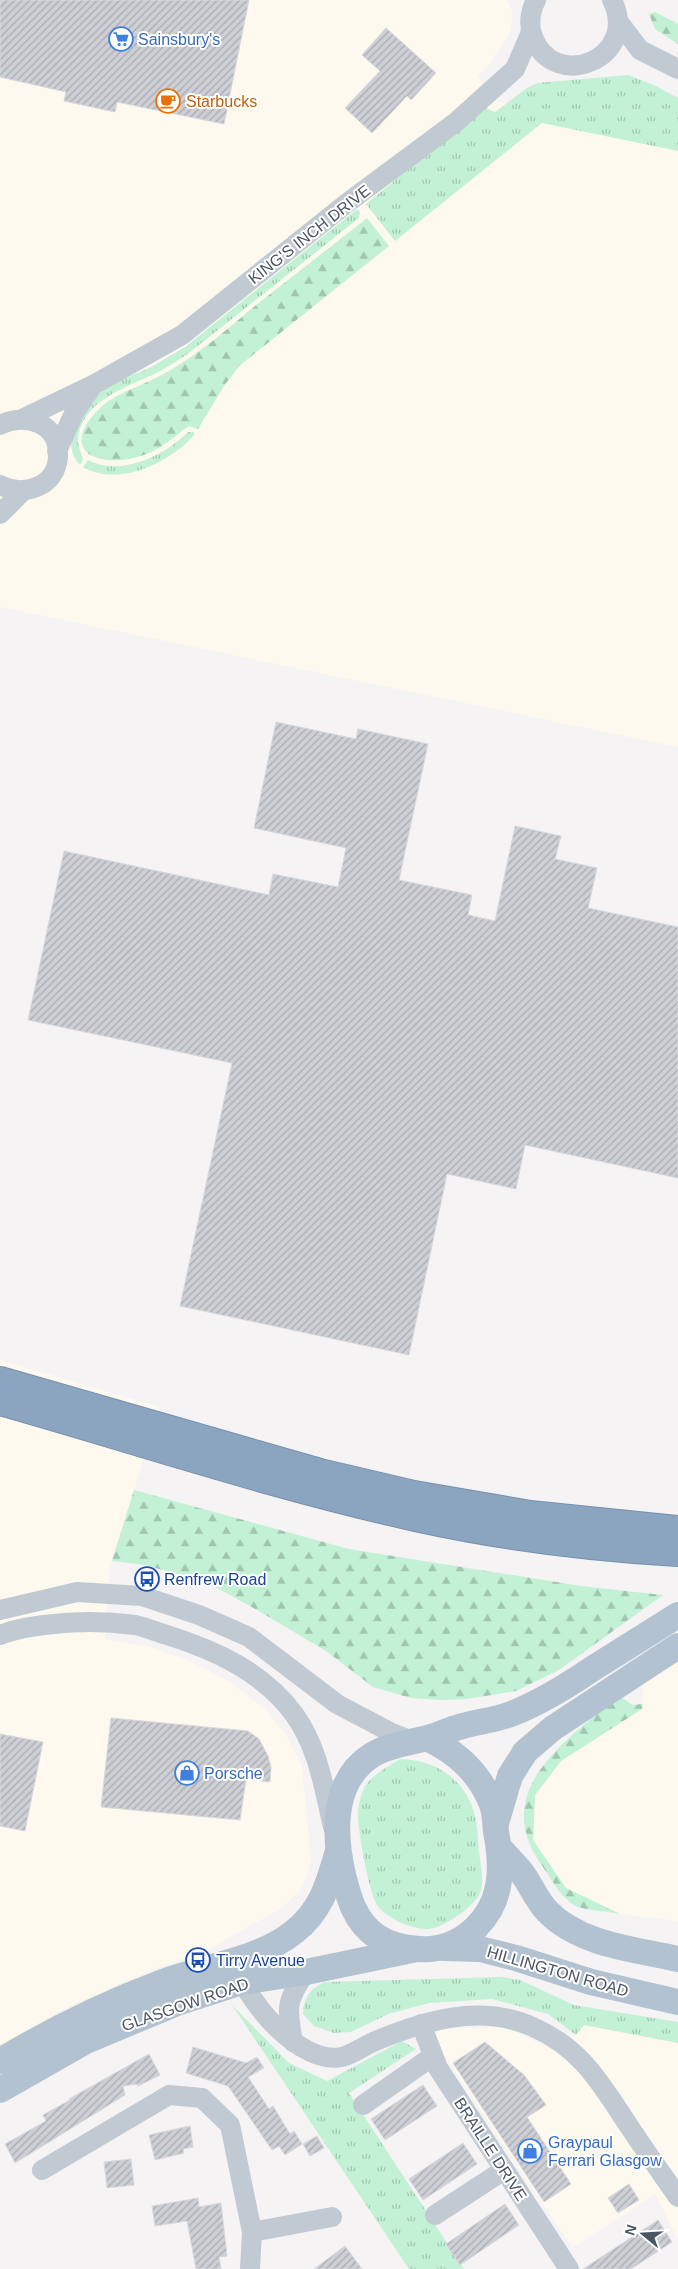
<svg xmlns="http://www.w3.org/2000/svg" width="678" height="2269" font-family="Arial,sans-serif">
<defs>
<pattern id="grass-tufts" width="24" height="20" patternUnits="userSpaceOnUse" patternTransform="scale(1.25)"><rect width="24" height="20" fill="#c3f1d5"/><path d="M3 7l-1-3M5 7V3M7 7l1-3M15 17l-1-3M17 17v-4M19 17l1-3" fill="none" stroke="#a0c6b0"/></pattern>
<pattern id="forest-firs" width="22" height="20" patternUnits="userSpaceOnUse" patternTransform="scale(1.25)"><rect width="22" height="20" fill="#c3f1d5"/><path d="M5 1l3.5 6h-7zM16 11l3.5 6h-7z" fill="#a0c6b0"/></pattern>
<pattern id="building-hatch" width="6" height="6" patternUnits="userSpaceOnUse" patternTransform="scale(1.25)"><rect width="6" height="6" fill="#cdcfd5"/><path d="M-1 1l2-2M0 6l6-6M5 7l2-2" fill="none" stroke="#a8abb0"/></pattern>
</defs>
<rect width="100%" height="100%" fill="#f5f3f3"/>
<g fill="#fdf9ef">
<path d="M0 0H507L513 13 510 32 490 64 478 76 498 102 522 104 678 137V747L0 607Z"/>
<path d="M0 1360 160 1407 110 1566 105 1639 151 1647 192 1662 231 1683 264 1708 286 1735 302 1766 311 1862 307 1876 300 1891 279 1910 228 1938 210 1950 154 1969 101 1992 60 2011 0 2045Z"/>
<path d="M678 1660V1921L620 1914 566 1888 533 1840 535 1795 561 1761 642 1709 643 1682Z"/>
<path d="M583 2025 678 2043V2239L655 2194 572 2248 433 2038 441 2029 506 2027 561 2054Z"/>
</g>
<g fill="url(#grass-tufts)">
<path d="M628 75 656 86 678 98V151L542 123 395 241 366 204 484 107 495 112 527 88 537 83Z"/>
<path d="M357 209 360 212 359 218 189 353C177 361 165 369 152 375 124 388 79 403 78 441 78 448 82 453 83 460L80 465C73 458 71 450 71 440L92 400 101 392 116 382 151 367 185 347Z"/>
<path d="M188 432H193L195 434C171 462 119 488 83 467L88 460C121 477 164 456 188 432Z"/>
<path d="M400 1759C436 1760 466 1779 475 1816 478 1828 478 1841 479 1853 481 1866 485 1883 479 1895 472 1908 442 1929 427 1929 411 1929 386 1918 377 1905 369 1894 357 1826 358 1813 358 1806 361 1797 363 1790 369 1776 388 1767 400 1759Z"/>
<path d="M501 1977 520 1980 574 2005 678 2022V2043L584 2025 576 2035 548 2014 492 1999 429 2003 388 2014 351 2032 334 2033 314 2026 303 2014C304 1997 310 1989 325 1982Z"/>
<path d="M232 2005 289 2063 327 2081 402 2041 416 2049 349 2093 464 2269H409Z"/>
</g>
<g fill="url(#forest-firs)">
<path d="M655 12 678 24V44L655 29 649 14Z"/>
<path d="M367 218 389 246 239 366 224 386 198 429 189 426C174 436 162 449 144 455 103 470 55 453 99 409 112 396 128 391 145 383 161 376 176 367 191 357 211 343 231 326 250 310 289 279 328 249 367 218Z"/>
<path d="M134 1490 349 1549 581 1586 663 1595 559 1670 516 1691 467 1699 441 1700 411 1698 373 1687 326 1651 250 1606 208 1583 145 1565 112 1561Z"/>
<path d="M619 1695 632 1705 643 1704 642 1709 561 1761 535 1795 533 1840 566 1888 620 1914C607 1911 591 1911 578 1907 563 1901 552 1880 543 1867 487 1790 567 1741 619 1695Z"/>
</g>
<g fill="url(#building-hatch)" stroke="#d7d9de">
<path d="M0 0H249L224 124 117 102 115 112 64 101 66 92 0 77Z"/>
<path d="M386 28 436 73 411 100 407 96 372 133 345 108 380 71 362 55Z"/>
<path d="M276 722 356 739 358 729 428 744 399 880 472 895 468 915 495 921 515 826 561 836 555 859 597 868 588 908 678 927V1178L525 1145 516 1189 447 1174 409 1355 180 1306 232 1063 28 1020 64 851 269 895 273 874 338 887 346 848 254 828Z"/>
<path d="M111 1718 248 1731 259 1739 268 1756 271 1767 270 1782 246 1779 240 1820 101 1807Z"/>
<path d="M0 1734 43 1742 25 1831 0 1826Z"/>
<path d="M485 2042 524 2075 546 2105 527 2117 571 2184 544 2202 453 2063Z"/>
<path d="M193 2047 246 2063 257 2057 264 2068 248 2077 269 2109 273 2106 290 2134 294 2131 302 2144 285 2155 279 2146 272 2150 228 2086 186 2073Z"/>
<path d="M149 2054 160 2075 138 2086 137 2084 123 2086 125 2095 15 2163 5 2144 46 2121 43 2115 70 2100 69 2099Z"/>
<path d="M423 2085 437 2106 385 2140 371 2119Z"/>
<path d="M190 2126 193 2147 183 2149 184 2153 155 2160 149 2135Z"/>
<path d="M317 2136 324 2148 310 2156 303 2144Z"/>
<path d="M463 2143 477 2164 423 2200 409 2179Z"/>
<path d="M131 2159 134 2185 107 2188 104 2162Z"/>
<path d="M629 2184 639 2200 618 2213 608 2198Z"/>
<path d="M198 2198 199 2207 221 2203 227 2256 219 2257 221 2269H196L187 2221 155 2226 152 2206Z"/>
<path d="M505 2204 519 2225 460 2265 446 2244Z"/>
<path d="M658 2220 672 2242 631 2269H583Z"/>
<path d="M345 2246 362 2269H314Z"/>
</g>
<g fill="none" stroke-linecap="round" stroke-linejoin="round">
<g stroke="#7690ad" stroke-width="30">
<g id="highway">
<path d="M0 1381 320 1473 414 1495 530 1515 678 1530"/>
<path d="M0 1401C138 1440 275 1486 416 1517 502 1536 590 1547 678 1552"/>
</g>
</g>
<g stroke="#c1cad2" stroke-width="20">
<path d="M536 0C530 12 528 24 533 37 555 94 641 57 612 0"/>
<path d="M618 21 640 50 678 69"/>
<path d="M24 418 93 385 182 335 347 203 456 122 515 69 531 32"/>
<path d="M0 425C25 412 60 423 58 457 56 487 24 497 0 485"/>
<path d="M57 451 74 413 93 385"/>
<path d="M0 514 23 491"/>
<path d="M0 1610 77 1592 142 1596 199 1615 249 1637 337 1704 392 1733 410 1740"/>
<path d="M0 1635C14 1629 29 1627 44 1625 74 1621 105 1621 135 1625 145 1627 157 1632 167 1635 215 1650 263 1672 294 1714 318 1747 324 1788 333 1827"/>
<path d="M238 1971C250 2005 301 2065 342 2057 353 2054 362 2047 373 2042 423 2021 480 2003 533 2027 583 2049 602 2086 631 2129 646 2152 662 2174 678 2197"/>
<path d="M421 2024 438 2068 569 2269"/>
<path d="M293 2042C287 2008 285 2002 306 1972"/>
<path d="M363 2105 433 2056"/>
<path d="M42 2170 169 2095 202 2098 230 2125 252 2232 250 2269"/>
<path d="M435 2215 504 2170"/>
<path d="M252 2232 332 2217"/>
</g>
<g stroke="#b3c2d1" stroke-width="26">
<path d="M427 1738C456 1752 478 1771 491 1802 495 1810 495 1822 496 1832 499 1847 501 1865 499 1880 495 1916 466 1946 430 1949 410 1950 392 1947 376 1936 355 1921 349 1899 343 1875 334 1835 331 1781 372 1755 388 1745 409 1743 427 1738 437 1736 446 1731 456 1728 474 1722 493 1721 511 1714 540 1703 567 1686 592 1669 621 1651 649 1633 678 1615"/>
<path d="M496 1823 510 1776 525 1752 553 1728 678 1646"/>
<path d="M499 1847C506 1856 515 1864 522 1873 531 1885 536 1899 547 1911 580 1945 634 1949 678 1959"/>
<path d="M444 1948 480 1949 516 1958 591 1982 678 2002"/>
<path d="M0 2061C52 2030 107 2003 163 1982 203 1967 261 1959 294 1932 322 1910 328 1884 338 1851"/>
<path d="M0 2090 86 2041 177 2003 242 1982 306 1972 412 1950"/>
</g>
<use href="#highway" stroke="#8ba5c1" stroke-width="28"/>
</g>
<defs>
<g id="supermarket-ring" transform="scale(1.25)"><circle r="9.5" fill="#fff" stroke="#3f7fe0" stroke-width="1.5"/><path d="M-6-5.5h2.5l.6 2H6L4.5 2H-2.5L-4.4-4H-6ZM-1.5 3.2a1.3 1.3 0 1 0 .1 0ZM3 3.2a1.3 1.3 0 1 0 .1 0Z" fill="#3f7fe0"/></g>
<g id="cafe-ring" transform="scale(1.25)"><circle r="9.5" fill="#fff" stroke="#e8710a" stroke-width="1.5"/><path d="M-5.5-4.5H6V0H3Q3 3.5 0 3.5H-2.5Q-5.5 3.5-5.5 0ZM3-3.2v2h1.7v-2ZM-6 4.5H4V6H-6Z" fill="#e8710a"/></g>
<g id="bus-ring" transform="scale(1.25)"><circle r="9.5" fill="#fff" stroke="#1a4fb4" stroke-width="1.5"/><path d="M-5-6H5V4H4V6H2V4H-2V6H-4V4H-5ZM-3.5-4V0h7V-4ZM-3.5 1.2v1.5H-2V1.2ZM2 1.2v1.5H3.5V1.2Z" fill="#1a4fb4"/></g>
<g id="shop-ring" transform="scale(1.25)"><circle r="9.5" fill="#fff" stroke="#3f7fe0" stroke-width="1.5"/><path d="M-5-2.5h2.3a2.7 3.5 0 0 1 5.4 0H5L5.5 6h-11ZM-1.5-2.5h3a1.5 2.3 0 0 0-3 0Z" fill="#3f7fe0"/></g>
</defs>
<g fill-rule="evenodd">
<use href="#supermarket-ring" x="121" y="39"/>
<use href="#cafe-ring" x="168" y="101"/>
<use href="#bus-ring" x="147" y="1579"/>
<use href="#shop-ring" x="187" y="1773"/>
<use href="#bus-ring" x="198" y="1960"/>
<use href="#shop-ring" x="530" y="2151"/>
</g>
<g text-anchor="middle" stroke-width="4" stroke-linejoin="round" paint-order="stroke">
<g font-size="16" fill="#366cbe" stroke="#fff" text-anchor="start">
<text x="138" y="45">Sainsbury's</text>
<text x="204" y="1779">Porsche</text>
<text x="548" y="2148">Graypaul<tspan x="548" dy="18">Ferrari Glasgow</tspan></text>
</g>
<g font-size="16" fill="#c56008" stroke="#fff" text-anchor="start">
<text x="186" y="107">Starbucks</text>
</g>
<g font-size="16" fill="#4a5661" stroke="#fff">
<text transform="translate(309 234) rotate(-38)" y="6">KING'S INCH DRIVE</text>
<text transform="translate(558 1971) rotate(16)" y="6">HILLINGTON ROAD</text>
<text transform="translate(185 2004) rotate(-19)" y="6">GLASGOW ROAD</text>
<text transform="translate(491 2149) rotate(57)" y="6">BRAILLE DRIVE</text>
</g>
<g font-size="16" fill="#164399" stroke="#fff" text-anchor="start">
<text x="164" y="1585">Renfrew Road</text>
<text x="216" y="1966">Tirry Avenue</text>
</g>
</g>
<g transform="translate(643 2234) rotate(288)" stroke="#ffffff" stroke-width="4" paint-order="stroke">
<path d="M0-4L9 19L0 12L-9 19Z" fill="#4a5661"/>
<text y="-8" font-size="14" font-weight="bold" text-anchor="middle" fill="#4a5661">N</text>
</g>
</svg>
